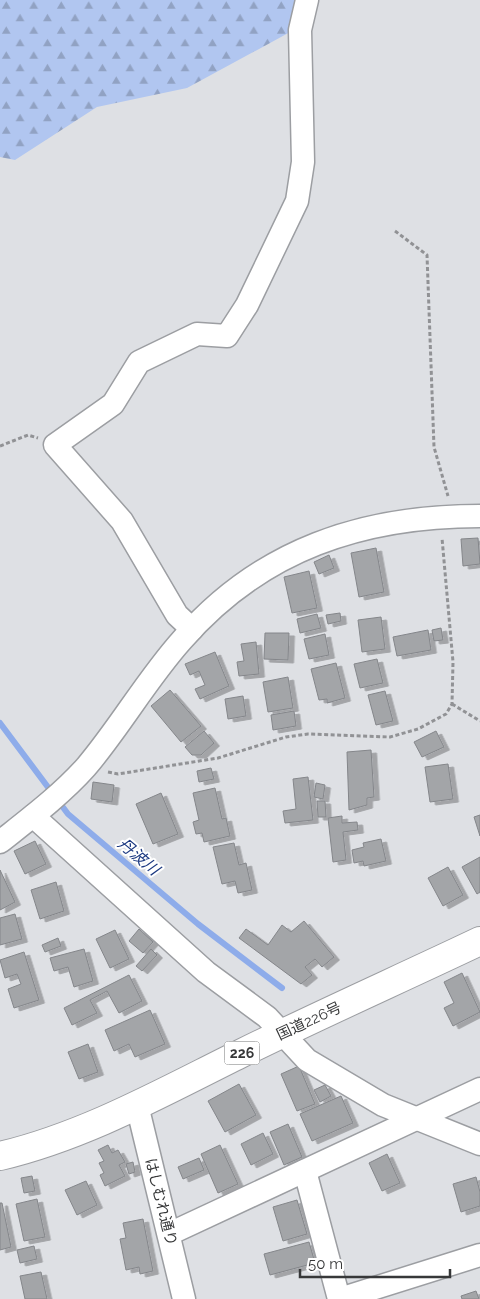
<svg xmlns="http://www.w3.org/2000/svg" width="480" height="1299" font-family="Raleway,'Noto Sans JP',sans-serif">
<defs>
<pattern id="forest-firs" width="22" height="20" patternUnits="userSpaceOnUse" patternTransform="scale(1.25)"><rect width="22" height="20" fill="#b1c6f0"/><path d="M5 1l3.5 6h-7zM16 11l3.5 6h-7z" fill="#91a2c3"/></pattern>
<filter id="shadow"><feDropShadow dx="5.5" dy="3" stdDeviation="0" flood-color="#0004"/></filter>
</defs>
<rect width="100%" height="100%" fill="#dee0e4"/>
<path fill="url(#forest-firs)" d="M0 0H303L292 31 187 88 97 107 15 160 0 157Z"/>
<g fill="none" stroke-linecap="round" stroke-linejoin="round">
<path stroke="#8eacea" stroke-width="6" d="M0 723 68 814 198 924 282 988"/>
</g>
<g fill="#a3a5a8" stroke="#84868a" filter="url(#shadow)">
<path d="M478 538 480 564 463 566 461 539Z"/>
<path d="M376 548 384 592 359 597 351 553Z"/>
<path d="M329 555 334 568 319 574 314 562Z"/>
<path d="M309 571 317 608 292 613 284 577Z"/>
<path d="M340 613 341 621 328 624 326 615Z"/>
<path d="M317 614 321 628 300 633 297 619Z"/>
<path d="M381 617 385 649 362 652 358 620Z"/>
<path d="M441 628 443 640 434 641 432 630Z"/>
<path d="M428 630 431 650 397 656 393 637Z"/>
<path d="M265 633H289L288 660 264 659Z"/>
<path d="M325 634 329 655 309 659 304 639Z"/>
<path d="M256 642 259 674 239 676 237 662 244 661 241 644Z"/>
<path d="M215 652 229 686 200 699 195 689 205 685 199 671 190 675 185 664Z"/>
<path d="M377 659 383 683 360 688 354 664Z"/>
<path d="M336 663 345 698 327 703V699L319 700 311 669Z"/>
<path d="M288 677 293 708 268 712 263 682Z"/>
<path d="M170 690 201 726 181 742 151 706Z"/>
<path d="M385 691 393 721 376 725 368 695Z"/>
<path d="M243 696 246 716 228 719 225 699Z"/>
<path d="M294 711 296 726 273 730 271 715Z"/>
<path d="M204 731 214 743 201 755H192L185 747Z"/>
<path d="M436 731 444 747 422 757 414 742Z"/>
<path d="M371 750 374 797 367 798V805L349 810 347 752Z"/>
<path d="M448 764 453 799 430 802 425 767Z"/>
<path d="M211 768 214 779 199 782 197 771Z"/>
<path d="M308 777 313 820 285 823 283 811 296 809 293 779Z"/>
<path d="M93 782 114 785 112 802 91 799Z"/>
<path d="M316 783 325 785 323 799 314 797Z"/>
<path d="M215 788 222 819 226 818 230 836 204 842 202 833 196 834 193 822 199 820 193 793Z"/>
<path d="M161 793 178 834 153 844 136 804Z"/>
<path d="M317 801H325L326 817H318Z"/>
<path d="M480 815V836L474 817Z"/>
<path d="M342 816V823L357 822 358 830 343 832 346 860 333 862 328 818Z"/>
<path d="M381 839 386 861 364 866 363 861 354 863 352 850 364 847 363 843Z"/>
<path d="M35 841 46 864 25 874 14 851Z"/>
<path d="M234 843 239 865 246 863 252 890 238 893 235 881 222 884 213 847Z"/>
<path d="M480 857V892L477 894 462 867Z"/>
<path d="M448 867 463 895 443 906 428 878Z"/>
<path d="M0 870 15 902 0 910Z"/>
<path d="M56 882 64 911 40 919 31 890Z"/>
<path d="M15 914 22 939 0 945V918Z"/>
<path d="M304 921 334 957 322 967 315 959 305 967 312 975 301 984 239 938 246 929 268 945 282 925 291 932Z"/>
<path d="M139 929 153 942 143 953 129 941Z"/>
<path d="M115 930 129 959 110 968 96 939Z"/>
<path d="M58 938 61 946 45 952 42 945Z"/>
<path d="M84 949 93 981 74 987 68 967 54 971 50 958Z"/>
<path d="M151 949 157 955 142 971 136 966Z"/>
<path d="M24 952 39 1000 14 1008 8 989 21 984 17 974 5 978 0 960Z"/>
<path d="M462 973 480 1012 453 1026 444 1008 454 1003 444 982Z"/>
<path d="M129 975 142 1001 119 1013 107 991 90 1000 97 1013 72 1025 64 1008Z"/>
<path d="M150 1010 165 1044 135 1057 129 1044 114 1051 105 1030Z"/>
<path d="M88 1044 98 1072 79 1079 68 1052Z"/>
<path d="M299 1066 315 1104 297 1111 281 1074Z"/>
<path d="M239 1084 256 1115 225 1132 208 1101Z"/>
<path d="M325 1085 331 1096 320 1102 314 1090Z"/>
<path d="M341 1096 353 1123 312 1141 300 1114Z"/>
<path d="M288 1124 302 1157 284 1165 270 1132Z"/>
<path d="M263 1133 273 1154 251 1165 241 1144Z"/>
<path d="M108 1145 112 1153 118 1150 125 1162 119 1165 125 1176 105 1186 100 1175 104 1173 99 1163 104 1161 98 1150Z"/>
<path d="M220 1145 238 1184 218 1193 201 1154Z"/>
<path d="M387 1154 400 1183 382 1191 369 1163Z"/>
<path d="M199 1158 204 1170 183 1179 178 1167Z"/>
<path d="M133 1162 135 1172 129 1174 126 1164Z"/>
<path d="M32 1176 35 1191 24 1193 21 1178Z"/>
<path d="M476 1177 480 1192V1206L461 1212 453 1184Z"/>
<path d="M86 1181 97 1205 77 1215 65 1190Z"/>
<path d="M37 1199 45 1237 24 1241 16 1204Z"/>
<path d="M297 1200 307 1234 283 1241 273 1207Z"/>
<path d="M0 1203H2L11 1247 0 1250Z"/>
<path d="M143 1219 153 1271 140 1274 139 1267 126 1270 120 1239 126 1238 123 1223Z"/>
<path d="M309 1242 315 1263 270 1275 264 1254Z"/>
<path d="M34 1246 37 1259 20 1263 17 1250Z"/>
<path d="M41 1272 47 1299H25L20 1276Z"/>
<path d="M476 1291 479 1299H462L461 1296Z"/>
</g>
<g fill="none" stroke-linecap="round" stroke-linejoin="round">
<g stroke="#9c9ea2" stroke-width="25">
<g id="minor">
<path d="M192 629 177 615 122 521 55 445 113 404 139 362 197 334 227 336 247 305 297 201 303 162 300 30 307 0"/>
<path d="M33 816 206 972 267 1017 307 1060 383 1105 480 1144"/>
<path d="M0 842C29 819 61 795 86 767 120 727 147 679 182 640 261 549 363 516 480 516"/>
<path d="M137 1105 184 1299"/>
<path d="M305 1171 339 1299"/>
<path d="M169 1234 480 1089"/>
<path d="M340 1299 480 1255"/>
</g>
</g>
<g stroke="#9c9ea2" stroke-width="30">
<path id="highway" d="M0 1156C85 1136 163 1092 240 1054 319 1015 400 979 480 941"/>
</g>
<g stroke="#919295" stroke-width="3" stroke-dasharray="4 2.5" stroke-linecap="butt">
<path d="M395 231 427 255 434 447 448 496"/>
<path d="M0 446 28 435 38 438"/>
<path d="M452 704 480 721"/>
<path d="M108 772 118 774 218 758 286 737 308 734 390 737 418 729 446 714 452 704 453 662 442 538"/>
</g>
<use href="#minor" stroke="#fff" stroke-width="22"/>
<use href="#highway" stroke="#fff" stroke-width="28"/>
</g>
<g text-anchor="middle" stroke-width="4" stroke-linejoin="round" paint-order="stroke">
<rect fill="#fff" stroke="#737474" stroke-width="1" x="224.5" y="1041.5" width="35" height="23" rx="4"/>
<g font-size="14" font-weight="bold" fill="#373839">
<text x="242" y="1058">226</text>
</g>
<g font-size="15" fill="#373839" stroke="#fff">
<text transform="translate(309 1021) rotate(-25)" y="5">国道226号</text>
<text transform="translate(161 1202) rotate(76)" y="5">はしむれ通り</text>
</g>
<g font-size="16" font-style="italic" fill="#1c3981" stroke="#fff">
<text transform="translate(139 856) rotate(40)" y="6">丹波川</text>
</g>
</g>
<path d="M300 1269v8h150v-8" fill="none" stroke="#373839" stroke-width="2.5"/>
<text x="308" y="1269" font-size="15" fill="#373839" stroke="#ffffff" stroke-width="4" paint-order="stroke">50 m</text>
</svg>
